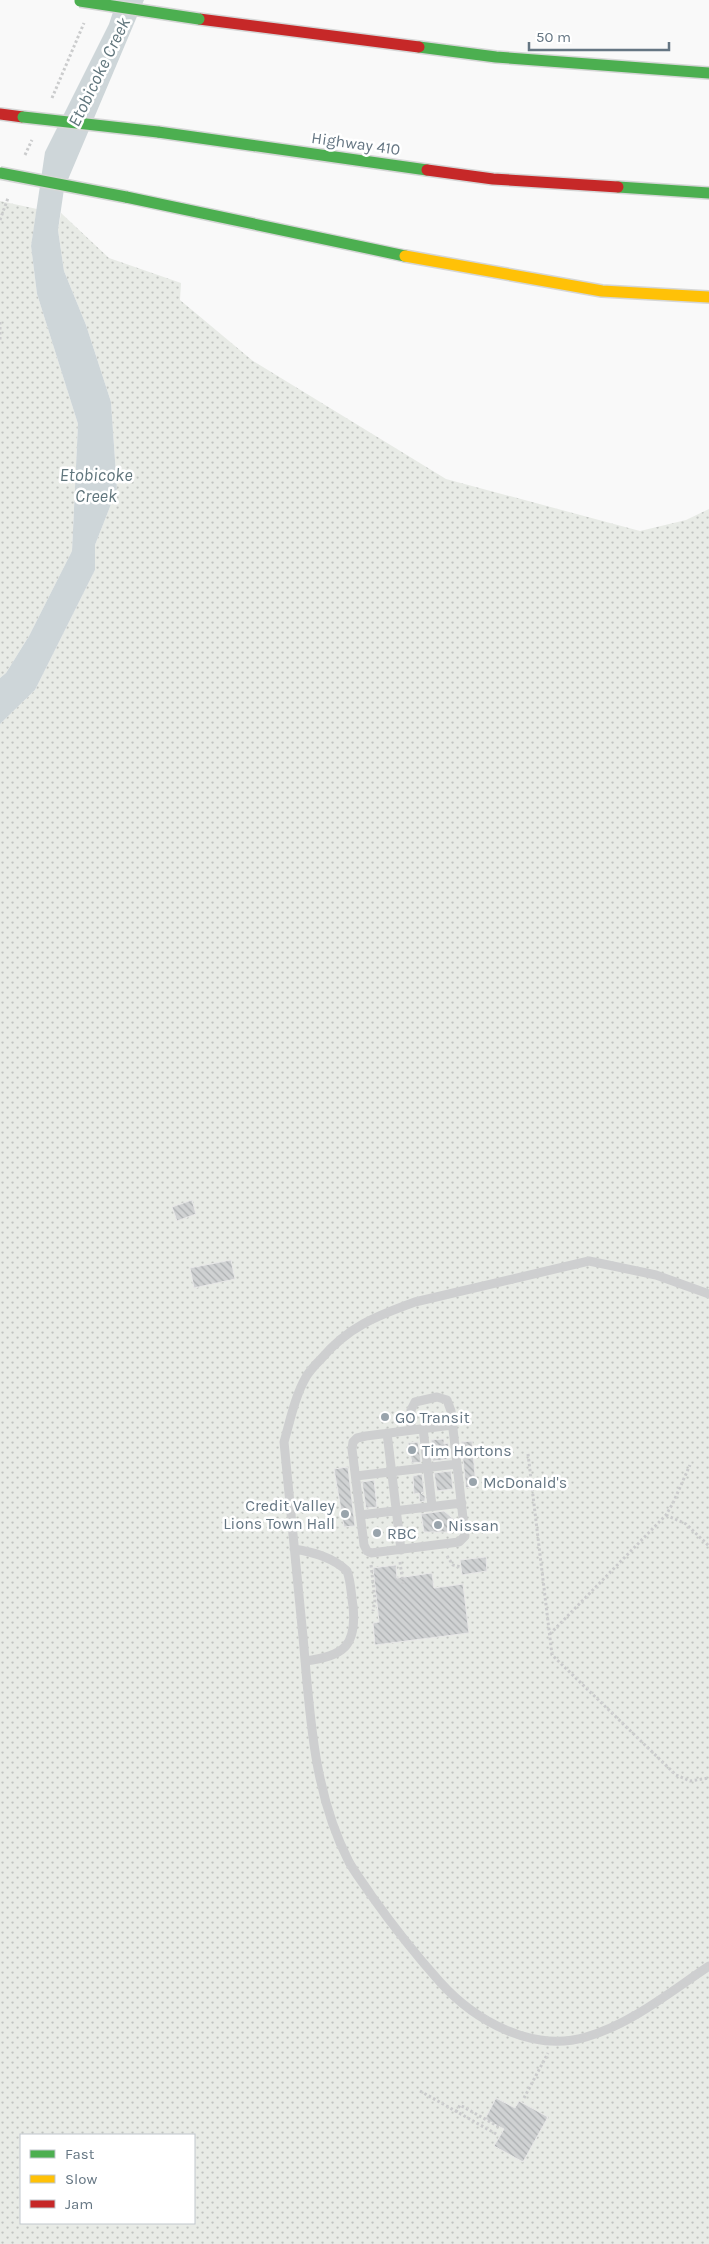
<svg xmlns="http://www.w3.org/2000/svg" width="709" height="2244" viewBox="0 0 709 2244" font-family="Karla,sans-serif">
  <style>
    .park { fill: url(#park-dots); fill-rule: evenodd }
    .water { fill: #ced6d9 }
    .building { fill: url(#building-back-hatch); stroke: #e8e8e8 }
    .lines { fill: none; stroke-linecap: round; stroke-linejoin: round }
    .fast-casing { stroke: #d5d6d6; stroke-width: 14 }
    .slow-casing { stroke: #d5d6d6; stroke-width: 14 }
    .jam-casing { stroke: #d5d6d6; stroke-width: 14 }
    .path { stroke: #cbcccd; stroke-width: 3; stroke-dasharray: 2.5 2.5; stroke-linecap: butt }
    .lane { stroke: #cecfd0; stroke-width: 9 }
    .fast { stroke: #4caf50; stroke-width: 11 }
    .slow { stroke: #ffc107; stroke-width: 11 }
    .jam { stroke: #c62828; stroke-width: 11 }
    .fast-bridge-casing { stroke: #d5d6d6; stroke-width: 14; stroke-linecap: butt }
    .fast-bridge { stroke: #4caf50; stroke-width: 11 }
    .poi-dot { fill: #99a4ac; stroke: #fff; stroke-width: 2 }
    .labels { text-anchor: middle; stroke-width: 5; stroke-linejoin: round; paint-order: stroke }
    .street-label { font-size: 16px; fill: #657683; stroke: #fff }
    .poi-label { font-size: 16px; fill: #657683; stroke: #fff; text-anchor: start }
    .water-label { font-size: 18px; font-style: italic; fill: #60757c; stroke: #fff }
  </style>
  <defs>
    <pattern id="park-dots" width="8" height="8" patternUnits="userSpaceOnUse" patternTransform="scale(1.25)"><rect width="8" height="8" fill="#e8ebe6"/><path d="M2 2h.1M6 6h.1" fill="none" stroke="#c0c3c0" stroke-width="1.8" stroke-linecap="round"/></pattern>
    <pattern id="building-back-hatch" width="6" height="6" patternUnits="userSpaceOnUse" patternTransform="scale(1.25)"><rect width="6" height="6" fill="#d0d2d3"/><path d="M-1 5l2 2M0 0l6 6M5-1l2 2" fill="none" stroke="#acafb1"/></pattern>
  </defs>
  <rect width="100%" height="100%" fill="#f9f9f9"/>
  <path class="park" d="M0,201L37,209L31,246L37,294L78,424L72,551L29,636L6,673L0,678Z
    M61,213L109,258L181,283L180,300L253,361L446,479L640,531L686,520L709,509V2244H0V724L35,690L95,570V545L117,489L111,402L86,325L64,271L58,230ZM21,2135H194V2223H21Z"/>
  <path class="water" d="M117,0H144L64,189L58,230L64,271L86,325L111,402L117,489L95,545V570L35,690L0,724V678L6,673L29,636L72,551L78,424L37,294L31,246L45,152L109,24Z"/>
  <path class="building" d="M192,1200L196,1214L177,1221L172,1207Z
    M231,1260L235,1279L194,1288L190,1268Z
    M444,1439V1444L448,1443L450,1459L433,1461L431,1440Z
    M472,1441L476,1486L466,1488L461,1442Z
    M418,1442L421,1462L412,1463L408,1443Z
    M348,1467L355,1526L344,1527L334,1469Z
    M451,1471L453,1489L437,1491L434,1473Z
    M422,1474L424,1492L421,1493L425,1496V1501L420,1502L419,1493L414,1494L413,1476Z
    M374,1480L377,1507L366,1508L362,1482Z
    M444,1511L457,1522L451,1532H424L421,1514Z
    M486,1557L487,1571L462,1575L460,1560Z
    M396,1565L397,1578L432,1573L434,1588L463,1584L469,1633L375,1645L373,1623L379,1622L373,1568Z
    M496,2098L515,2108L519,2101L548,2117L523,2162L494,2146L504,2129L485,2119Z"/>
  <g class="lines">
    <g class="fast-casing">
      <path id="fast" d="M419,47L496,57L709,73
        M158,132L427,170
        M618,187L709,193
        M126,197L405,256"/>
    </g>
    <g class="slow-casing">
      <path id="slow" d="M405,256L602,291L709,297"/>
    </g>
    <g class="jam-casing">
      <path id="jam" d="M199,19L419,47
        M0,114L23,117
        M427,170L493,179L618,187"/>
    </g>
    <path class="path" d="M52,98L84,23
      M25,155L32,140
      M0,220L8,198
      M0,322V340
      M528,1454L552,1655L676,1775L690,1781L709,1778
      M666,1515L686,1524L709,1546
      M447,1556L453,1565L461,1567
      M400,1562L403,1584
      M371,1565L375,1600L373,1611
      M550,1634L666,1515L673,1503L690,1465
      M420,2091L498,2135
      M524,2098L548,2053
      M456,2112L460,2105L501,2128"/>
    <path class="lane" d="M709,1294L656,1275L589,1261L415,1302C376,1316 348,1327 321,1359C316,1364 310,1370 306,1377C295,1396 290,1421 284,1442C290,1507 297,1572 303,1637C310,1714 313,1792 349,1862C355,1873 364,1884 371,1895C393,1926 415,1954 440,1982C475,2021 533,2053 586,2037C631,2024 670,1992 709,1966
      M423,1428L432,1506
      M411,1430V1410L415,1402L437,1397L447,1400L451,1411L465,1536L459,1542L371,1553L367,1551L364,1545L352,1449L353,1442L357,1438L366,1436L452,1425
      M387,1433L401,1550
      M356,1476L457,1464
      M360,1515L462,1503
      M294,1549C313,1552 333,1557 347,1571C351,1581 351,1594 353,1606C357,1646 344,1656 305,1661"/>
    <use href="#fast" class="fast"/>
    <use href="#slow" class="slow"/>
    <use href="#jam" class="jam"/>
    <g class="fast-bridge-casing">
      <path id="fast-bridge" d="M80,1L199,19
        M23,117L158,132
        M0,173L126,197"/>
    </g>
    <use href="#fast-bridge" class="fast-bridge"/>
  </g>
  <g class="poi-dot">
    <circle cx="385" cy="1417" r="5"/>
    <circle cx="412" cy="1450" r="5"/>
    <circle cx="473" cy="1482" r="5"/>
    <circle cx="345" cy="1514" r="5"/>
    <circle cx="438" cy="1525" r="5"/>
    <circle cx="377" cy="1533" r="5"/>
  </g>
  <g class="labels">
    <g class="street-label">
      <text transform="translate(356 143) rotate(8)" y="6">Highway 410</text>
    </g>
    <g class="poi-label">
      <text x="395" y="1423">GO Transit</text>
      <text x="422" y="1456">Tim Hortons</text>
      <text x="483" y="1488">McDonald's</text>
      <text x="335" y="1511" text-anchor="end">Credit Valley<tspan x="335" dy="18">Lions Town Hall</tspan></text>
      <text x="448" y="1531">Nissan</text>
      <text x="387" y="1539">RBC</text>
    </g>
    <g class="water-label">
      <text transform="translate(99 72) rotate(-64)" y="6">Etobicoke Creek</text>
      <text x="96" y="481">Etobicoke<tspan x="96" dy="21">Creek</tspan></text>
    </g>
  </g>
  <rect x="20" y="2134" width="175" height="90" fill="#ffffff" stroke="#c1c8cd"/>
  <rect x="30" y="2150" width="25" height="8" fill="#4caf50" stroke="#c1c8cd"/>
  <text x="65" y="2159" font-size="15" fill="#657683">Fast</text>
  <rect x="30" y="2175" width="25" height="8" fill="#ffc107" stroke="#c1c8cd"/>
  <text x="65" y="2184" font-size="15" fill="#657683">Slow</text>
  <rect x="30" y="2200" width="25" height="8" fill="#c62828" stroke="#c1c8cd"/>
  <text x="65" y="2209" font-size="15" fill="#657683">Jam</text>
  <path d="M529 42v8h140v-8" fill="none" stroke="#657683" stroke-width="2.5"/>
  <text x="536" y="42" font-size="15" fill="#657683" stroke="#ffffff" stroke-width="4" paint-order="stroke">50 m</text>
</svg>
